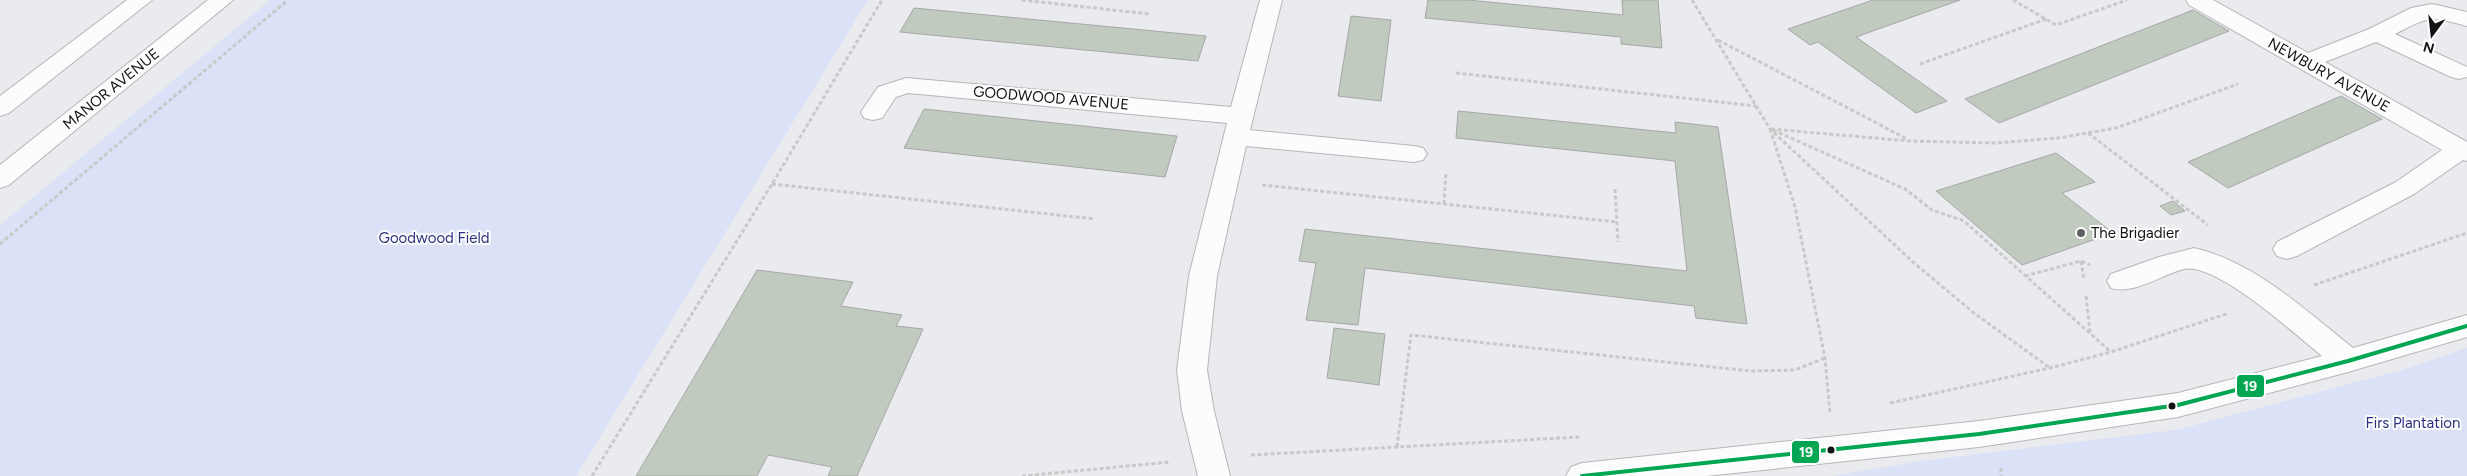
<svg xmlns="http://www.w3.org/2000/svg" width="2467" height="476" viewBox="0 0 2467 476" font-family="Figtree,sans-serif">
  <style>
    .green { fill: #dbe1f7 }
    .building { fill: #c1cabf; stroke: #a6a7a7 }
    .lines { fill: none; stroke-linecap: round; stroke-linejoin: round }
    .minor-casing { stroke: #b5b6b8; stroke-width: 2 }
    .path { stroke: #c9c9ca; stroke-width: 3; stroke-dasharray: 4 2.5; stroke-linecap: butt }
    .minor { fill: #fcfcfc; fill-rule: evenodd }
    .bus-1-casing { stroke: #fff; stroke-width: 8 }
    .bus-1 { stroke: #00a651; stroke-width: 4 }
    .poi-dot { fill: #5e5f60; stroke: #fff; stroke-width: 2 }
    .bus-dot { fill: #121314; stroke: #fff; stroke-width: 2 }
    .labels { text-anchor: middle; stroke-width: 4; stroke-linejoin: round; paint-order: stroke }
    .street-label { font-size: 15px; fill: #121314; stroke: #fff }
    .poi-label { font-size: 15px; fill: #121314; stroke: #fff; text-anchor: start }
    .park-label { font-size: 15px; fill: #28307e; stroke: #fff }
    .line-badge { stroke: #fff; stroke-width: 2 }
    .badge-label { font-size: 14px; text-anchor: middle; font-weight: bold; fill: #fff }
  </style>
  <rect width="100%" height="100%" fill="#eaebee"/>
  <path class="green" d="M270,0H868L576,476H0V225Z
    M2467,348V476H1832L1928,460L2176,430L2402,370Z"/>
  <path class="building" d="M1428,0H1468L1623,15L1622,0H1658L1662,48L1621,44V37L1425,18Z
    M1873,0H1960L1856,37L1947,101L1916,113L1818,42L1810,45L1788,29Z
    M914,8L1206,36L1198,61L900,32Z
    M2193,10L2229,31L1999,123L1965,99Z
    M1351,16L1391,20L1381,101L1338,96Z
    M2341,96L2382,119L2228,188L2188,162Z
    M924,109L1177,136L1165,177L904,148Z
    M1458,111L1676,133L1675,122L1718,127L1747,324L1696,318L1694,306L1365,268L1358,325L1306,320L1316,263L1299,261L1305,229L1687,271L1675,161L1456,138Z
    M2056,153L2095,182L2062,193L2113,233L2022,265L1936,191Z
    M2173,201L2185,211L2171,215L2160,206Z
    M757,270L853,282L841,306L902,315L896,326L923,329L857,476H828L832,467L768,455L757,476H636Z
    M1334,328L1385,334L1379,385L1327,378Z"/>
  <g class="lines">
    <g class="minor-casing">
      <path id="minor" d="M127,0H152L9,113L0,116V96Z
        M208,0H233L9,185L0,188V165Z
        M1260,0H1282L1250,130L1414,146L1423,148L1427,154L1423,160L1414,162L1246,146L1217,276L1207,370L1214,411L1230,476H1198L1182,411L1177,370L1189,276L1227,123L908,93L896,97L882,118L873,120L864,118L861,112L878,87L906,78L1231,107Z
        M2186,0H2213L2308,53L2369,29L2411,8L2432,4L2467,12V26C2428,16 2431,16 2395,34L2467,67V77L2459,79L2451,77L2376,42L2325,62L2467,142V161L2463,160L2414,194L2297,256L2287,259L2277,256L2273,249L2277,242L2396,182L2442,150L2189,5Z
        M2194,248C2255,262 2305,310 2353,348L2467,315V337L2348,372L2178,417L1979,447L1706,476H1566L1571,467L1582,463L1979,421L2178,393L2322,356C2296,335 2216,262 2184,269C2161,275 2134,295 2111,288L2107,281L2111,274L2159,257Z"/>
    </g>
    <path class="path" d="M1022,0L1149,14
      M1692,0L1770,129L1913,262L1974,313L2050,368
      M2013,0L2056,25L2127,0
      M1718,40L1907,139
      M1920,64L2046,19
      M1456,73L1756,106
      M1770,129L1795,207L1825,358L1830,414
      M1771,129L1909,141L1995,143L2058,138L2116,128L2238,84
      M1773,130L1905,189L1932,210L1964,221L2111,352
      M2088,133L2208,225
      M772,184L1095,219
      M1262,185L1617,222
      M1615,189L1618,242
      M1444,204L1446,172
      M0,244L288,0
      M2081,261L2084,280
      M2025,276L2081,261L2090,265
      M2314,285L2467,233
      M2086,296L2090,332
      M1890,403L2050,368L2111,352L2229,313
      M1397,447L1411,335L1751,371L1795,370L1825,358
      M1251,455L1579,437
      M2001,468V476
      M592,476L772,184L882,0
      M1022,476L1170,462"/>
    <use href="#minor" class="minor"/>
    <g class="bus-1-casing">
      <path id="bus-1" d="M1582,476L1979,434L2178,405L2348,361L2467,326"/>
    </g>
    <use href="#bus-1" class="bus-1"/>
  </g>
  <circle class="poi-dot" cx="2081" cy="233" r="5"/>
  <g class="bus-dot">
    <circle cx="2172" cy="406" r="4.5"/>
    <circle cx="1831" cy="450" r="4.5"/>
  </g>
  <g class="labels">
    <g class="street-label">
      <text transform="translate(2329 75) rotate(29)" y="5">NEWBURY AVENUE</text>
      <text transform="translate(111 89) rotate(-39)" y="5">MANOR AVENUE</text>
      <text transform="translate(1051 98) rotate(5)" y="5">GOODWOOD AVENUE</text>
    </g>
    <g class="poi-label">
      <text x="2091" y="238">The Brigadier</text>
    </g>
    <g class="park-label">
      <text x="434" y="243">Goodwood Field</text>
      <text x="2413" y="428">Firs Plantation</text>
    </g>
  </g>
  <g class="line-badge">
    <rect x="2236" y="374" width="29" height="24" rx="5" fill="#00a651"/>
    <rect x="1791" y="440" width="29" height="24" rx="5" fill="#00a651"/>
  </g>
  <g class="badge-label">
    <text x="2250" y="391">19</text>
    <text x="1806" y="457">19</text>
  </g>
  <g transform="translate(2432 35) rotate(195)" stroke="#ffffff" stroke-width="4" paint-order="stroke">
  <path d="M0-4L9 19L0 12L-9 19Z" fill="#121314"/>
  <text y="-8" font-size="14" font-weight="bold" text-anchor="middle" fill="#121314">N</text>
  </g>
</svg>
